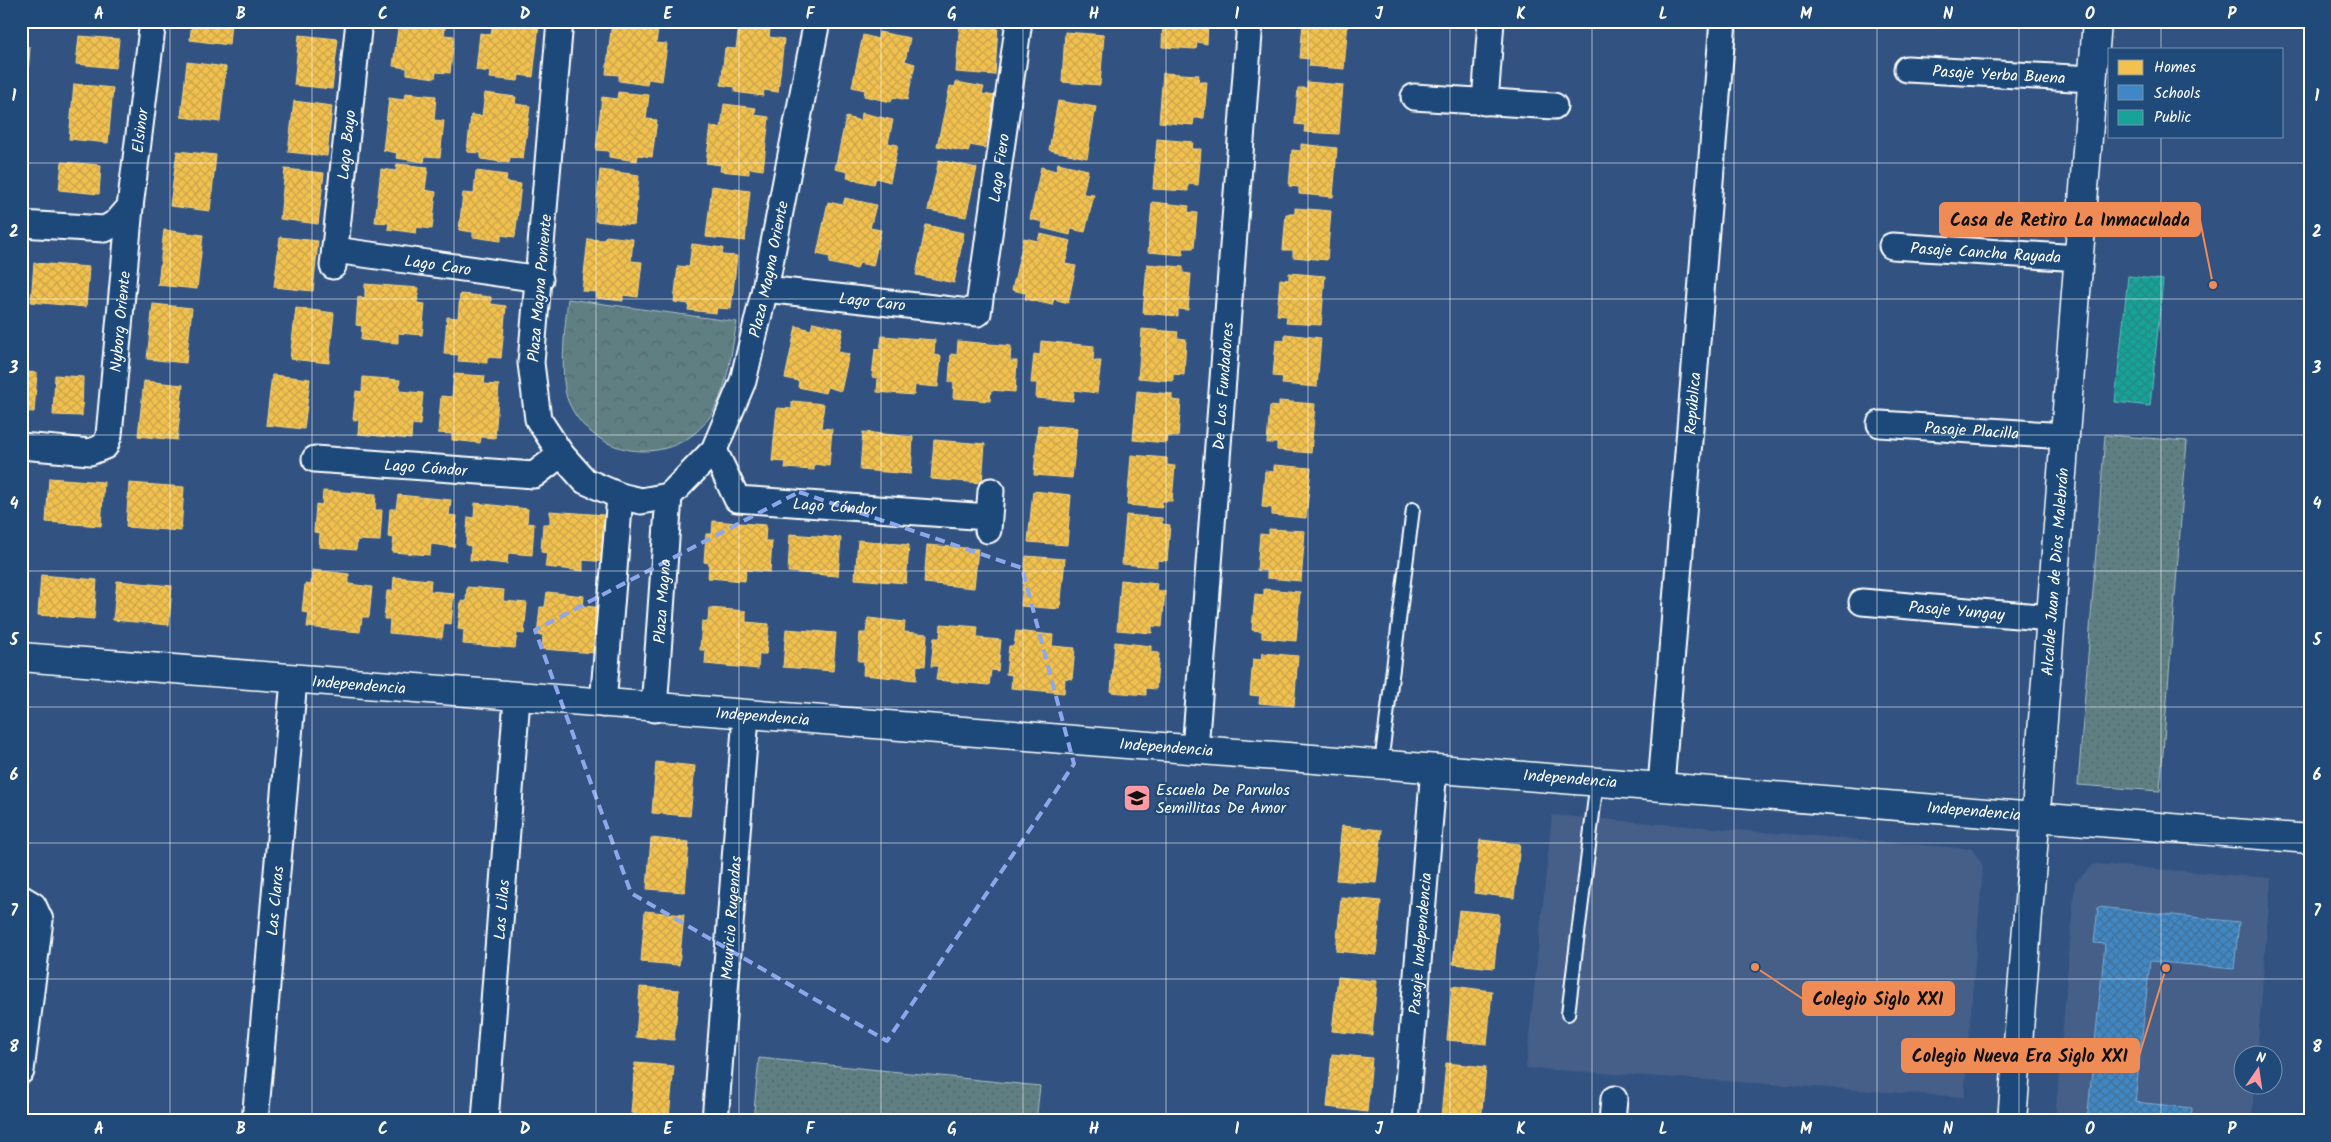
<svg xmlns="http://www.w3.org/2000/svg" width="2331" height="1142" viewBox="0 0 2331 1142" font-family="Kalam,sans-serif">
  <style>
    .built { fill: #455e89 }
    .grass { fill: url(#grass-dots); stroke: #aebfc1 }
    .park { fill: url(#park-crowns); stroke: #aebfc1 }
    .homes { fill: url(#homes-cross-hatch); stroke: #f6d483 }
    .schools { fill: url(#schools-cross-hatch); stroke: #79acd6 }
    .public { fill: url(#public-cross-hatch); stroke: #5dbfb7 }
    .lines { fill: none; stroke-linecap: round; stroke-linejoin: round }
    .service-casing { stroke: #fff; stroke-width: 16 }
    .minor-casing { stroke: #fff; stroke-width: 29 }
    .tertiary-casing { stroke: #fff; stroke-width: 31 }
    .service { stroke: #1f4a7a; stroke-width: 12 }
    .minor { stroke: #1f4a7a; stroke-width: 25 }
    .tertiary { stroke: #1f4a7a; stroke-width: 28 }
    .marked { fill: none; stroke: #8ea6ec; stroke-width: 4; stroke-dasharray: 10 6; stroke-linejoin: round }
    .grid { fill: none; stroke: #fff; stroke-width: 1; stroke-opacity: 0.55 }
    .labels { text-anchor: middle; stroke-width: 5; stroke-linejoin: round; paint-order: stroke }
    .street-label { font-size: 16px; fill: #fff; stroke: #1f4a7a }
    .poi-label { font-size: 16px; fill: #fff; stroke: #1f4a7a; text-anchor: start }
    .leader { fill: none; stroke: #ef8b55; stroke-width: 2 }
    .callout-dot { fill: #ef8b55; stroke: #1f4a7a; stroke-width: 2 }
    .callout { fill: #ef8b55; stroke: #ef8b55; stroke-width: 2 }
    .callout-label { font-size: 18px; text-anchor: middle; font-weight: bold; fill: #111 }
    .neatline { fill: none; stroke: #fff; stroke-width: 2 }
    .grid-label { font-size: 16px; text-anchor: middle; font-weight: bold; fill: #fff }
  </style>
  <defs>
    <pattern id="grass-dots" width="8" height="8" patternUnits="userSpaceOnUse" patternTransform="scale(1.25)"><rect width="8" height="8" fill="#5e7f83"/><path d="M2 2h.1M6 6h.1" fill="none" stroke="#56686a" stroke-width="1.8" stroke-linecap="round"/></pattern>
    <pattern id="park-crowns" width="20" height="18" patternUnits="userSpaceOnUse" patternTransform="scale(1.25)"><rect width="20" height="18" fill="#5e7f83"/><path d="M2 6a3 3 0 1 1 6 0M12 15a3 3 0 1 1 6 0" fill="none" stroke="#56686a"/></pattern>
    <pattern id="homes-cross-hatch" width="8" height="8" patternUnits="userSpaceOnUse" patternTransform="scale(1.25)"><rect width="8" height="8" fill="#f2c14e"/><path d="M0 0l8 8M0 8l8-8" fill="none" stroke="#c8a44e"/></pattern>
    <pattern id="schools-cross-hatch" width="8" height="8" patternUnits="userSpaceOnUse" patternTransform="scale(1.25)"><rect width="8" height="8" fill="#3f88c5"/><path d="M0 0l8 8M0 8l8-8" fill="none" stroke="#447095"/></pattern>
    <pattern id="public-cross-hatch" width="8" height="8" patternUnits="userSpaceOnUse" patternTransform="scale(1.25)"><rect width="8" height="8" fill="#17a398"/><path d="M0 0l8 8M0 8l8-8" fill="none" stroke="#278981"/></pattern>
  </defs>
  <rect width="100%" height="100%" fill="#325381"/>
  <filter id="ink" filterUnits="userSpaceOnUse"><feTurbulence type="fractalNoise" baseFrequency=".02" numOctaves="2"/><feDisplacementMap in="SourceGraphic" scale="10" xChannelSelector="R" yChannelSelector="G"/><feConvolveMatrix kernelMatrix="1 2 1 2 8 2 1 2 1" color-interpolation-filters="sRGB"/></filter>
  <g filter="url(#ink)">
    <path class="built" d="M1552,815L1972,849L1983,866L1964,1097L1526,1068Z
      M2094,864L2271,878L2257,1054H2244V1084L2254,1085L2252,1121H2055L2075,882Z"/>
    <path class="grass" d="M2105,435L2187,441L2160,791L2078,785Z
      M759,1058L1040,1086L1036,1121H753Z"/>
    <path class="park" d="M568,299L737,322C731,351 729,383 714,410C681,469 594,463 568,401C559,378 565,324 568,299Z"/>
    <path class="homes" d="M192,21H231L229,45L190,40Z
      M399,21H446L444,35L454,36L450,73L436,72L435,78L407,74V68L393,66Z
      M493,21H525L539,24L533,77L519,75L518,81L490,78L491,72L476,70L480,33L491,35Z
      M612,21L627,23V21H659L656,43L667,44L662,81L648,79L647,85L619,81V75L606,74Z
      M960,21L998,25L995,75L956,72Z
      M1163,21H1208L1207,44L1197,42L1196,49L1162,47Z
      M1312,21H1348L1344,69L1309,66L1310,59L1300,58L1303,22Z
      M739,26L770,30L769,37L784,39L778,92L764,90L763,96L735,92V87L721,85L725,48L736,49Z
      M879,32L910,38L905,61L915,64L907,100L893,97L891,102L864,96L865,90L852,87L863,35L878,39Z
      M1065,32L1104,35L1100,85L1062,82Z
      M299,35L338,39L332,89L294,85Z
      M79,36L119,39L116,68L76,64Z
      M21,46L30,47L27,86L21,85Z
      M187,62L226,67L220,122L181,117Z
      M1163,73L1199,75L1198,82H1207L1204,118H1194L1193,125L1159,122Z
      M956,82L984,87L982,94L996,96L985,148L970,145L968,152L937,146L950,86L955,87Z
      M1307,82L1343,85L1339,134L1304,132L1305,125L1295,124L1298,88H1307Z
      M74,84L113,88L108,143L69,139Z
      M618,92L649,95L646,119L657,120L652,157L638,155L637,161L609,157V151L596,150L602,97L617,99Z
      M405,93L436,96L434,120L444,121L440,157L425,156L424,162L396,158L397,153L383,150L389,98L404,100Z
      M485,93L516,97L515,104L530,106L523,159L510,157L509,163L481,159V153L467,152L471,115L482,116Z
      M294,101L332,106L327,156L288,152Z
      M1058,101L1096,107L1087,158L1049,150Z
      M724,104L756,108L754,115L769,117L763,170L749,168V174L720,171L721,165L706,163L711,126L721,128Z
      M862,113L893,120L888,143L898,145L890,182L876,178L874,184L847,178L848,172L835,169L846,117L861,121Z
      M1157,139L1193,142L1192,149H1201L1198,185L1188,184V191L1153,189Z
      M1301,144L1337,148L1333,197L1299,194V187L1289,186L1292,150L1301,151Z
      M177,151L216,155L210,211L170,206Z
      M939,160L977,168L966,217L928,210Z
      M62,162L101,165L99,194L59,190Z
      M1058,163L1088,170L1083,194L1094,195L1085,232L1071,229L1070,235L1042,228L1043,222L1030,219L1041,167L1056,171Z
      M397,164L428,167L425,190L436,192L432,229L417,227L416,233L388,229L389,223L375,222L381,169L396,171Z
      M285,169L324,173L318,224L280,219Z
      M600,170L639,175L634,225L595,221Z
      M476,171L507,175L506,182L521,184L515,237L501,235V241L473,237V232L459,230L463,193L474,194Z
      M712,186L750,191L745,241L706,237Z
      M845,198L876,205L870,228L881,230L873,266L859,263L857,269L829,263L830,257L817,254L828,202L843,205Z
      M1152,202L1189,206L1188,212L1197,213L1194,248H1183V255L1148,252Z
      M1295,208L1331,211L1327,260L1293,257V250H1283L1286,214H1295Z
      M926,225L964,233L954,283L916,275Z
      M164,230L203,235L197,289L158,285Z
      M1040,234L1071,241L1065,264L1076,266L1068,303L1054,299L1052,305L1025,299L1026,293L1012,290L1024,238L1038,241Z
      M606,236L633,239L631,261L642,262L638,297L623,295V301L596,298L597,292L582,291L588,239L603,240Z
      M280,237L318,241L313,291L274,287Z
      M692,244L723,248L722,255L737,256L731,309L717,308L716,313L688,310L689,304L674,302L678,266L689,267Z
      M34,263L89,267L86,307L31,302Z
      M1147,264L1183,267V273L1191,274L1188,310L1178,309V316L1143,313Z
      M1289,273L1325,276L1321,325L1286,323L1287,316L1277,315L1280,279L1289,280Z
      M365,284L419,288L417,303L425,304L422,335L398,333V343L361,340L362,326L356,325L358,297L365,298Z
      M460,294L491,297V304L506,306L501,358L487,357V363L458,361L459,355L444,354L447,317L458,318Z
      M153,304L192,308L186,363L147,359Z
      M296,308L334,313L329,363L290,359Z
      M813,322L843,329L838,352L849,354L841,391L827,387L825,393L798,387L799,381L785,378L796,326L811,330Z
      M1142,329L1178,332L1177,338L1186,339L1184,375L1173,374V381L1138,378Z
      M1285,334L1321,338L1317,387L1282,384L1283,377L1273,376L1276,340L1285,341Z
      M882,336L935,340L934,355L941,356L938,387L915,385L914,395L877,392L878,378L872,377L875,349L880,350Z
      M958,341L1011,346L1010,361H1017L1015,392L991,390L990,401L953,398L954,383L949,382L951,354L957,355Z
      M1041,341L1094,346L1093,361H1101L1097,393L1074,390L1073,401L1036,398L1037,383H1031L1034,354L1040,355Z
      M21,371L37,373L34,412L21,411Z
      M454,374L485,376L484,384L499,385L495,438L481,437L480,443L452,440V434L438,433L441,396L452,397Z
      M55,375L83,377L82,416L53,415Z
      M272,375L310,379L304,429L266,425Z
      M363,377L400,380L399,391L423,393L420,425L412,424L411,439L358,434L359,420H353L356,391L362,392Z
      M144,381L183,385L177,440L138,436Z
      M1137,391L1172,394V400L1181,401L1178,437L1168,436L1167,443L1133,440Z
      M792,401L824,404L821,428L832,429L829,466L814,464V470L785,468L786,462L772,461L777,408L792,409Z
      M1279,401L1315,404L1311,453L1277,450V443H1267L1270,406L1279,407Z
      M1038,425L1077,428L1072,478L1034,475Z
      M863,432L913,437L911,474L860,470Z
      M934,440L985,444L982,483L931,479Z
      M1131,455L1167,458V465L1175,466L1172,501H1162V508L1127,505Z
      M1274,465L1311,468L1306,518L1272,515V508L1262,507L1265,471L1274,472Z
      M49,478L104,482L101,526L46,522Z
      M129,483L184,487L181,531L126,527Z
      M323,491L376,494L375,510H382L380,541L357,540L356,550L319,547L320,533L314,532L316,504L322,505Z
      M1033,491L1071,495L1067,545L1028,542Z
      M398,495L451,500L449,515L457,516L454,547L431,544L430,555L392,552L394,538L388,537L390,509H396Z
      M475,503L528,509L527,523L534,524L532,555L508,553L507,564L470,560L471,546L466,545L468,517L474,518Z
      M550,511L604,515L602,531H610L607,562L583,560V571L545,567L547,553L541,552L543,524H550Z
      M1126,515L1162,518V524L1170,525L1167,561L1157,560V567L1122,564Z
      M713,521L766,525L765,541H772L770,572L746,570L745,581L708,578L709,563L704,562L706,534H712Z
      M1269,529L1305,531L1301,581L1267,578V571L1257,570L1260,534L1269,535Z
      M790,534L841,538L838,576L788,572Z
      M858,540L909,545L906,583L855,579Z
      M927,545L978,549L974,588L924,583Z
      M1026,556L1065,559L1060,609L1021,606Z
      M312,570L349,574V584L372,587L369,617H362L360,632L307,627L309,613L302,612L305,584L311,585Z
      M41,575L97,580L94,619L38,615Z
      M394,577L431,580L430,591L454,593L451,624L444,623L442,638L389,633L390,619H384L387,591H393Z
      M1121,580L1157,584L1156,590L1165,591L1162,627L1152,626V633L1117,630Z
      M117,581L172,586L169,625L113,620Z
      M467,587L504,590L503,601L527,603L524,634L517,633L515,648L463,644L464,630L458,629L461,601L466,602Z
      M1264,589L1300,592L1296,641L1262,638V631L1252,630L1255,594L1264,595Z
      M547,592L584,596L583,606L606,608L595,653L542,649L543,635H537L540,607H545Z
      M709,608L746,611V622L769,624L766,654H759L758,669L705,664L706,650H700L702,621L708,622Z
      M868,618L905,622L904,632L927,634L925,666L917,665L916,680L863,675L864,661H858L860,633H866Z
      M941,624L978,627L977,638L1001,640L998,671L991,670L989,685L936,680L938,666H931L934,638H940Z
      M786,629L836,633L833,671L783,667Z
      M1016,631L1053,635L1052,646L1075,648L1072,679L1065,678L1064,693L1011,688L1012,675L1006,674L1009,646H1014Z
      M1115,642L1151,646V652L1159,653L1156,689L1146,688V695L1111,692Z
      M1262,653L1298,656L1294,706L1259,703L1260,696L1250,695L1253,659L1261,660Z
      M656,762L695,766L690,816L652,813Z
      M1342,826L1382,830L1376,883L1336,880Z
      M651,838L689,842L685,892L647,889Z
      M1480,840L1520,844L1514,898L1474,893Z
      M1341,897L1381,901L1376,955L1336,951Z
      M1459,910L1499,914L1494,968L1453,964Z
      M645,911L684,915L679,965L641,962Z
      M1338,977L1377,981L1372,1035L1332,1031Z
      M1452,986L1492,991L1487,1044L1447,1040Z
      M640,987L679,990L674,1040L636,1037Z
      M1332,1054L1372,1058L1367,1112L1327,1107Z
      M635,1063L674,1066L669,1117L631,1113Z
      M1446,1063L1486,1067L1481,1121L1441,1117Z"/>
    <path class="schools" d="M2098,907L2239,922L2234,969L2150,961L2135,1102L2192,1108L2191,1121H2087L2105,944L2094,943Z"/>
    <path class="public" d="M2128,276L2163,280L2150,406L2115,402Z"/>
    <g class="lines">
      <g class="service-casing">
        <path id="service" d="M1381,764L1413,509
          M1568,1014L1597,781"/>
      </g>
      <g class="minor-casing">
        <g id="minor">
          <path d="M560,21L531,363L538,419L561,454L585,481L620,496L641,501L669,496"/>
          <path id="s1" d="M1907,69L2093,79"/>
          <path d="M1414,97L1554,106"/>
          <path d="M1485,102L1491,21"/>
          <path id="s2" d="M21,224L105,229L117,222L130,207L153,21"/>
          <path id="s3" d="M1892,246L2079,258"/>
          <path id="s4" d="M335,250L540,279"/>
          <path id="s5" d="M333,266L359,21"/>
          <path id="s6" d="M765,289L978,313L1019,21"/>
          <path id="s7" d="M1880,424L2065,436"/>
          <path id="s8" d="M21,446L90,452L105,446L109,435L130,207"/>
          <path id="s9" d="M714,450L737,499L988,517"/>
          <path id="s10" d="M315,459L534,475L561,454"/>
          <path id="s11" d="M669,496L714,450L743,381L765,289L817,21"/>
          <path d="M988,530L991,491"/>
          <path id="s12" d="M1862,602L2051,618"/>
          <path d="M603,704L620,496"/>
          <path id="s13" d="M654,709L669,496"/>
          <path id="s14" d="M1195,750L1250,21"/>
          <path id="s15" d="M1661,786L1723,21"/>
          <path d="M21,898L33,905L40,920L21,1071"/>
          <path id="s16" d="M255,1121L294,680"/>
          <path id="s17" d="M485,1121L517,698"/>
          <path id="s18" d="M715,1121L746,716"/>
          <path id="s19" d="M1405,1121L1434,768"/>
          <path d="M1612,1121L1614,1099"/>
        </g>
      </g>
      <g class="tertiary-casing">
        <g id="tertiary">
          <path id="s20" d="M21,657C784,720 1547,772 2310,839"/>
          <path id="s21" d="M2012,1121L2097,21"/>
        </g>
      </g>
      <use href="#service" class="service"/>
      <use href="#minor" class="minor"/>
      <use href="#tertiary" class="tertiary"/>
    </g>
  </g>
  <path class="marked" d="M799,492L1022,568L1074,764L887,1041L631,893L535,630Z"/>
  <path class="grid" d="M170,21V1121M312,21V1121M454,21V1121M596,21V1121M739,21V1121M881,21V1121M1023,21V1121M1166,21V1121M1308,21V1121M1450,21V1121M1592,21V1121M1734,21V1121M1877,21V1121M2019,21V1121M2161,21V49M2161,136V1121M21,163H2310M21,299H2310M21,435H2310M21,571H2310M21,707H2310M21,843H2310M21,979H2310"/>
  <defs>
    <g id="school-square" transform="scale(1.4375)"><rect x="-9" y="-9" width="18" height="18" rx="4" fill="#ff9aa2" stroke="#1f4a7a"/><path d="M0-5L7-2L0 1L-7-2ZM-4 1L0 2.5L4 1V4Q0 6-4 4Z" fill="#111"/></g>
  </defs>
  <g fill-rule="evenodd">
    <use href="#school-square" x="1137" y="798"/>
  </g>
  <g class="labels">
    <g class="street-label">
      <text dy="6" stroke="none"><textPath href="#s1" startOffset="92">Pasaje Yerba Buena</textPath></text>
      <text dy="6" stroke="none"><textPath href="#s2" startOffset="195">Elsinor</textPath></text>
      <text dy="6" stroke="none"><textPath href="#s5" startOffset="122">Lago Bayo</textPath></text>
      <text dy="6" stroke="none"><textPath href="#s6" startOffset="361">Lago Fiero</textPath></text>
      <text dy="6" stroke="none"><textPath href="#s3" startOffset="94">Pasaje Cancha Rayada</textPath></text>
      <text dy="6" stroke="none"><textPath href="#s4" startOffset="104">Lago Caro</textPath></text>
      <text dy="6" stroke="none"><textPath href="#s11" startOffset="254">Plaza Magna Oriente</textPath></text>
      <text transform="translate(539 288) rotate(-85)" y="6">Plaza Magna Poniente</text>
      <text dy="6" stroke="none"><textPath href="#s6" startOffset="108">Lago Caro</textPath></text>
      <text dy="6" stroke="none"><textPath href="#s8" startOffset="211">Nyborg Oriente</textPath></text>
      <text dy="6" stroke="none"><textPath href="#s14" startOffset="365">De Los Fundadores</textPath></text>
      <text dy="6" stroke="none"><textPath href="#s15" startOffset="384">República</textPath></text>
      <text dy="6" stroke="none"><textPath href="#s7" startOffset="92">Pasaje Placilla</textPath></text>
      <text dy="6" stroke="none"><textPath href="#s10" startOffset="111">Lago Cóndor</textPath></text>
      <text dy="6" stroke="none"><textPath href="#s9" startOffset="152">Lago Cóndor</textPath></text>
      <text dy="6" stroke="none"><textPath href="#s21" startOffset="551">Alcalde Juan de Dios Malebrán</textPath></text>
      <text dy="6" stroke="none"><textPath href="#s13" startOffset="108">Plaza Magna</textPath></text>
      <text dy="6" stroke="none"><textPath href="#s12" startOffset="95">Pasaje Yungay</textPath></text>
      <text dy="6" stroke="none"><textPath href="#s20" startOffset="339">Independencia</textPath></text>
      <text dy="6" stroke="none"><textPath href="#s20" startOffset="744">Independencia</textPath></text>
      <text dy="6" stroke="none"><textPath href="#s20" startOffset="1149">Independencia</textPath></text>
      <text dy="6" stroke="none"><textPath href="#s20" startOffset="1554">Independencia</textPath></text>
      <text dy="6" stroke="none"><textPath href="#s20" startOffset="1959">Independencia</textPath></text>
      <text dy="6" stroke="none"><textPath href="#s16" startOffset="221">Las Claras</textPath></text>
      <text dy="6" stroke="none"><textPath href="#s17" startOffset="212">Las Lilas</textPath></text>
      <text dy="6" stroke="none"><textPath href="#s18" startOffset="204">Mauricio Rugendas</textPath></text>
      <text dy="6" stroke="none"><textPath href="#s19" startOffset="178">Pasaje Independencia</textPath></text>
    </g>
    <g class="poi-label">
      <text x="1156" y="795">Escuela De Parvulos<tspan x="1156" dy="18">Semillitas De Amor</tspan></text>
    </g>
  </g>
  <path class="leader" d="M2213 285L2200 220M1755 967L1803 999M2166 968L2139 1056"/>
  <g class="callout-dot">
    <circle cx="2213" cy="285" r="5"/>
    <circle cx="1755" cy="967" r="5"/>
    <circle cx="2166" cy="968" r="5"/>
  </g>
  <g class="callout">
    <rect x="1940" y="203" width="260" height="33" rx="5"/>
    <rect x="1803" y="982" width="151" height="33" rx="5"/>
    <rect x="1902" y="1039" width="237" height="33" rx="5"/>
  </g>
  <g class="callout-label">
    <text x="2070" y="226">Casa de Retiro La Inmaculada</text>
    <text x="1878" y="1005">Colegio Siglo XXI</text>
    <text x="2020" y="1062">Colegio Nueva Era Siglo XXI</text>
  </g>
  <rect width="2331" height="1142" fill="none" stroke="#1f4a7a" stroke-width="55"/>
  <rect x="2108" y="48" width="175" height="90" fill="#1f4a7a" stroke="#7992af"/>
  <rect x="2118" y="60" width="25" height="15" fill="#f2c14e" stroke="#7992af"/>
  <text x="2154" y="72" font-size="15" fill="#ffffff">Homes</text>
  <rect x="2118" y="85" width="25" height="15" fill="#3f88c5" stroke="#7992af"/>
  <text x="2154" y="98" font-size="15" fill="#ffffff">Schools</text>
  <rect x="2118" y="110" width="25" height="15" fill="#17a398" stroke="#7992af"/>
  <text x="2154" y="122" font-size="15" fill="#ffffff">Public</text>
  <g transform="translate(2258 1070) rotate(13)"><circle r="24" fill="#1f4a7a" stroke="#7992af"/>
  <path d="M0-4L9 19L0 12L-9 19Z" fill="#ff9aa2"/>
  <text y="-8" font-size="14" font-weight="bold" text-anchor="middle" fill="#ffffff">N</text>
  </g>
  <rect x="28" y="28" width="2276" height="1086" class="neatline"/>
  <g class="grid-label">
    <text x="99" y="19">A</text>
    <text x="241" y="19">B</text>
    <text x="383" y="19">C</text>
    <text x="525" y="19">D</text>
    <text x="668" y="19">E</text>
    <text x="810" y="19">F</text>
    <text x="952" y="19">G</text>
    <text x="1094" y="19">H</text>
    <text x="1237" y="19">I</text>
    <text x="1379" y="19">J</text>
    <text x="1521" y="19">K</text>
    <text x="1663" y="19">L</text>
    <text x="1806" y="19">M</text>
    <text x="1948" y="19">N</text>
    <text x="2090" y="19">O</text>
    <text x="2232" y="19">P</text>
    <text x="14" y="101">1</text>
    <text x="2317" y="101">1</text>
    <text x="14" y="237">2</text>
    <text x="2317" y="237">2</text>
    <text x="14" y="373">3</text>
    <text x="2317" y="373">3</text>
    <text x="14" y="509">4</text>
    <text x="2317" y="509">4</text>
    <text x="14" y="645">5</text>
    <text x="2317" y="645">5</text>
    <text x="14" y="780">6</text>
    <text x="2317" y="780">6</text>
    <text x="14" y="916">7</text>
    <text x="2317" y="916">7</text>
    <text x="14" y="1052">8</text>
    <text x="2317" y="1052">8</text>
    <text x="99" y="1134">A</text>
    <text x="241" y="1134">B</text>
    <text x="383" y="1134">C</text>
    <text x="525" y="1134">D</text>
    <text x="668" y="1134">E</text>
    <text x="810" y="1134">F</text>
    <text x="952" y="1134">G</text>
    <text x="1094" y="1134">H</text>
    <text x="1237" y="1134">I</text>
    <text x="1379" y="1134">J</text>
    <text x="1521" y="1134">K</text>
    <text x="1663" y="1134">L</text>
    <text x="1806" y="1134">M</text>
    <text x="1948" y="1134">N</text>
    <text x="2090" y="1134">O</text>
    <text x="2232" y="1134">P</text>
  </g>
</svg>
